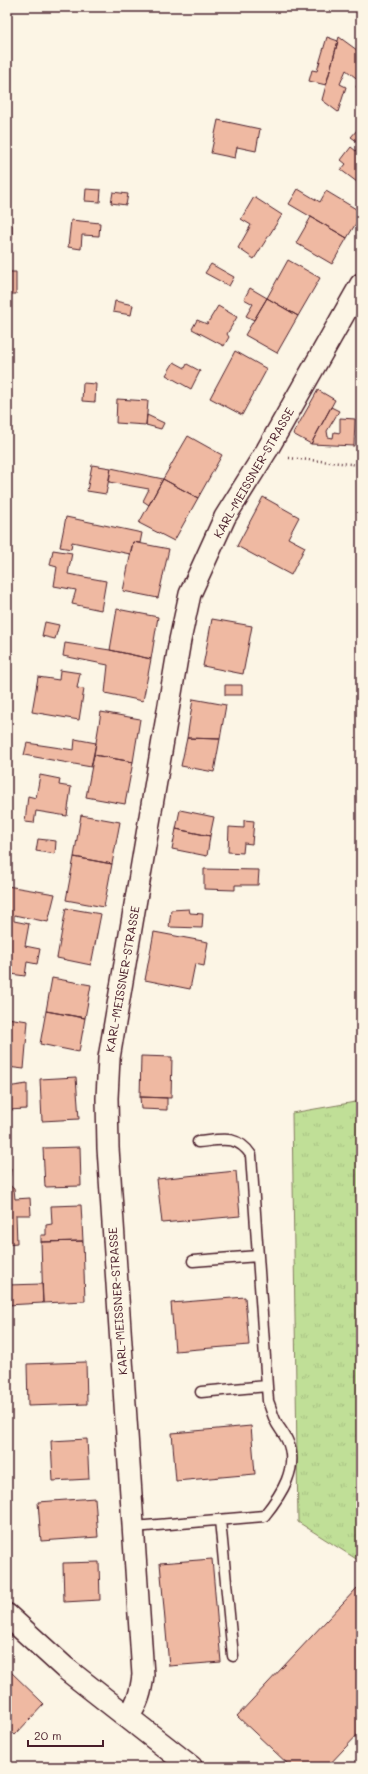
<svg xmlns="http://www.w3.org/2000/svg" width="368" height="1774" viewBox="0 0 368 1774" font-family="Mali,sans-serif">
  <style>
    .grass { fill: url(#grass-tufts); stroke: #857f61 }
    .building { fill: #efb9a2; stroke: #4a1f2b }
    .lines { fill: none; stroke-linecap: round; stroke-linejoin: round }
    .lane-casing { stroke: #4a1f2b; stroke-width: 13 }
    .street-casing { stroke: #4a1f2b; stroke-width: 24 }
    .secondary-casing { stroke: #4a1f2b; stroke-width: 25 }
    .path { stroke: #4a1f2b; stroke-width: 2.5; stroke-dasharray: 1 3; stroke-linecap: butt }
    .lane { stroke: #fcf5e5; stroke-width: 10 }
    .street { stroke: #fcf5e5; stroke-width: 21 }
    .secondary { stroke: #fcf5e5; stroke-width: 22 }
    .labels { text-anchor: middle; stroke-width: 3.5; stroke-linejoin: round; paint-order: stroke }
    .street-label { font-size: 12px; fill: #4a1f2b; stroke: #fcf5e5 }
  </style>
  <defs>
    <pattern id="grass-tufts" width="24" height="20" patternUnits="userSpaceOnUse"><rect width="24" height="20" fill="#c0df97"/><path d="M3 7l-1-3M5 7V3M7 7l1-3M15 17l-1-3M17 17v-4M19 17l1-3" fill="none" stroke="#a6bf82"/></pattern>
  </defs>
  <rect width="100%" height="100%" fill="#fcf5e5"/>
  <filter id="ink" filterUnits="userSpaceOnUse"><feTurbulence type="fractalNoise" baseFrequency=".025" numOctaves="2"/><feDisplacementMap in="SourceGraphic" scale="8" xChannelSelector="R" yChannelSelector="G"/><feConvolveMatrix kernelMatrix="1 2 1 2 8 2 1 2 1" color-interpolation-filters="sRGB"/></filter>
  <g filter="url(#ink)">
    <path class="grass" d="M361,1101V1562L298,1522L292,1113Z"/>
    <path class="building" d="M327,37L338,41L326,85L309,81L312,70L317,71Z
      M339,37L361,53V91L356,87L360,81L346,70L340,84L346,87L338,112L322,100Z
      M218,120L260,129L256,151L237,147L235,158L211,153Z
      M358,129L361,131V185L341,170L346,164L341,160L351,147L356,151L361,144L351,137Z
      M86,189L101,190L100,202L85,201Z
      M298,189L320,202L326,191L361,212V215L347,238L289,204Z
      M113,192L128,194L126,205L111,203Z
      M254,197L282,215L254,259L238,248L251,225L241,219Z
      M311,217L347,238L332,264L296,243Z
      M71,220L100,223L99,236L82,235L81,249L68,247Z
      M7,225H12V240H7Z
      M288,260L320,278L298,316L267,298Z
      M211,264L234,277L229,286L205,273Z
      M7,272H16V294H7Z
      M250,288L267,298L254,320L246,316L253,304L244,299Z
      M267,298L298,316L277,353L245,335Z
      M115,301L133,305L131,315L113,312Z
      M218,306L237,317L227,334L229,337L224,346L192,329L197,320L207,324Z
      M235,351L267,369L242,415L210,398Z
      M174,362L185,368L187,364L200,371L191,389L166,375Z
      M83,383L96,384L95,402L82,401Z
      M318,390L335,400L311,444L293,434Z
      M117,399L148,401L146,425L116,423Z
      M331,407L339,411L327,431L328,437L333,438L334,432L340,433V418L355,419L354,446L311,444Z
      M147,415L164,423L161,429L146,425Z
      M188,436L222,455L198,498L163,479Z
      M92,465L111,468L106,494L87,491Z
      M111,468L163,479L149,505L143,501L149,489L109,482Z
      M163,479L198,498L174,541L139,523Z
      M263,497L299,517L288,538L305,547L291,575L237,546Z
      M66,517L142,533L140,543L133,542L130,554L72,542L71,549L60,547Z
      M133,542L169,549L158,598L123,591Z
      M53,550L72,553L68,574L106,581L101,610L72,604L76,590L54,586L57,567L50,565Z
      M359,607H361V625L357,624Z
      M117,609L158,617L151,659L110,650Z
      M212,619L252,626L243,674L203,666Z
      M45,622L59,625L55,639L42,636Z
      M65,643L110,650L151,659L143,701L105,693L108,665L63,656Z
      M60,670L80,673L77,688L84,689L79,720L32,712L38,677L59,680Z
      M225,685H242V695H225Z
      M193,699L226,705L220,739L187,738Z
      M101,712L140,719L133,762L94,755Z
      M187,738L220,739L214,772L181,766Z
      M75,739L96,743L91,767L24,755L27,743L74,750Z
      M94,755L133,762L125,804L86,797Z
      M40,775L60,779L59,785L71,787L67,816L36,811L34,823L25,822L28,796L36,798Z
      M180,810L214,817L210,836L176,829Z
      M81,815L120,822L112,864L74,857Z
      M244,820L254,821L252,844L244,843L243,853L228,852L229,827L244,828Z
      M176,829L210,836L207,856L172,849Z
      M38,839L56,841L55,854L36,851Z
      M74,857L112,864L104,907L66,900Z
      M204,869L259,870L258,885H235V890L204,889Z
      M7,886L55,894L48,922L14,915V921L29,924L25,946L40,949L37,964L27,962L25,976L11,974L7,1018L28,1021L24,1069L7,1067Z
      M66,908L101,914L91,965L57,958Z
      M189,909L190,913L203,914L202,928L169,927L171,910Z
      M154,932L208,942L204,966L195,964L190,989L145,980Z
      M52,978L91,985L85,1018L46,1011Z
      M46,1011L85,1018L79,1052L40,1044Z
      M141,1056L172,1057L171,1098L140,1097Z
      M76,1077L79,1119L42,1121L40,1079Z
      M27,1084V1109L7,1110V1087Z
      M140,1097L167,1098V1110L141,1109Z
      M80,1147L81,1186L45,1187L43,1148Z
      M11,1169L10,1176L7,1180V1170Z
      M236,1171L240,1216L162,1223L157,1179Z
      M7,1183L14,1189L15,1199L30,1198L31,1215H16L17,1243L7,1244Z
      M81,1205L83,1241L41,1242V1235H46V1225L52,1224L51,1206Z
      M83,1241L85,1301L43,1303L41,1242Z
      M42,1284L43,1303L7,1305V1285Z
      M245,1297L249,1345L175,1351L171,1303Z
      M86,1362L87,1404L28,1406L27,1364Z
      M251,1426L255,1474L176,1481L172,1433Z
      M87,1439L89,1479L53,1481L51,1441Z
      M95,1498L98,1537L41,1541L38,1502Z
      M212,1559L221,1662L169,1666L160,1563Z
      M99,1562L100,1600L64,1602L63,1563Z
      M357,1588L361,1592V1731L327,1767H291L237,1716Z
      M9,1670L44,1704L15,1735L7,1727V1672Z"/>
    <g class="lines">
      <g class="lane-casing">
        <path id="lane" d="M193,1261L258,1256
          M201,1392L267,1386
          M220,1520L233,1656
          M134,1527L264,1516C281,1495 300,1467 287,1440C284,1434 280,1429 277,1424C273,1417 271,1408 268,1401L251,1155C237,1134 221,1140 198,1142"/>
      </g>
      <g class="street-casing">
        <path id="street" d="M128,1717C138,1703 141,1692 143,1675L108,1148L107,1098L109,1058L180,640L190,594L225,517L267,450L361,284"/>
      </g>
      <g class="secondary-casing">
        <path id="secondary" d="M7,1615L65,1668L191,1767"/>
      </g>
      <path class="path" d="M289,458L361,465"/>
      <use href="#lane" class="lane"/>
      <use href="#street" class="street"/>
      <use href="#secondary" class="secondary"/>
    </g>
  </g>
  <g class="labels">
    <g class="street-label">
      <text transform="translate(254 473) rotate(-60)" y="4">KARL-MEISSNER-STRASSE</text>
      <text transform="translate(123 979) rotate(-80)" y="4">KARL-MEISSNER-STRASSE</text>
      <text transform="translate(118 1301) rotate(-94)" y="4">KARL-MEISSNER-STRASSE</text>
    </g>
  </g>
  <rect width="368" height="1774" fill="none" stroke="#fcf5e5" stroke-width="24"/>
  <rect x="12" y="12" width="344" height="1750" fill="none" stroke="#4a1f2b" stroke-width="1.5" filter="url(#ink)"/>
  <path d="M28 1740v6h75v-6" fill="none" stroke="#4a1f2b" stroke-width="2"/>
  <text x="34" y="1740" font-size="12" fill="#4a1f2b" stroke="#fcf5e5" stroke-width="3" paint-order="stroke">20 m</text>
</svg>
